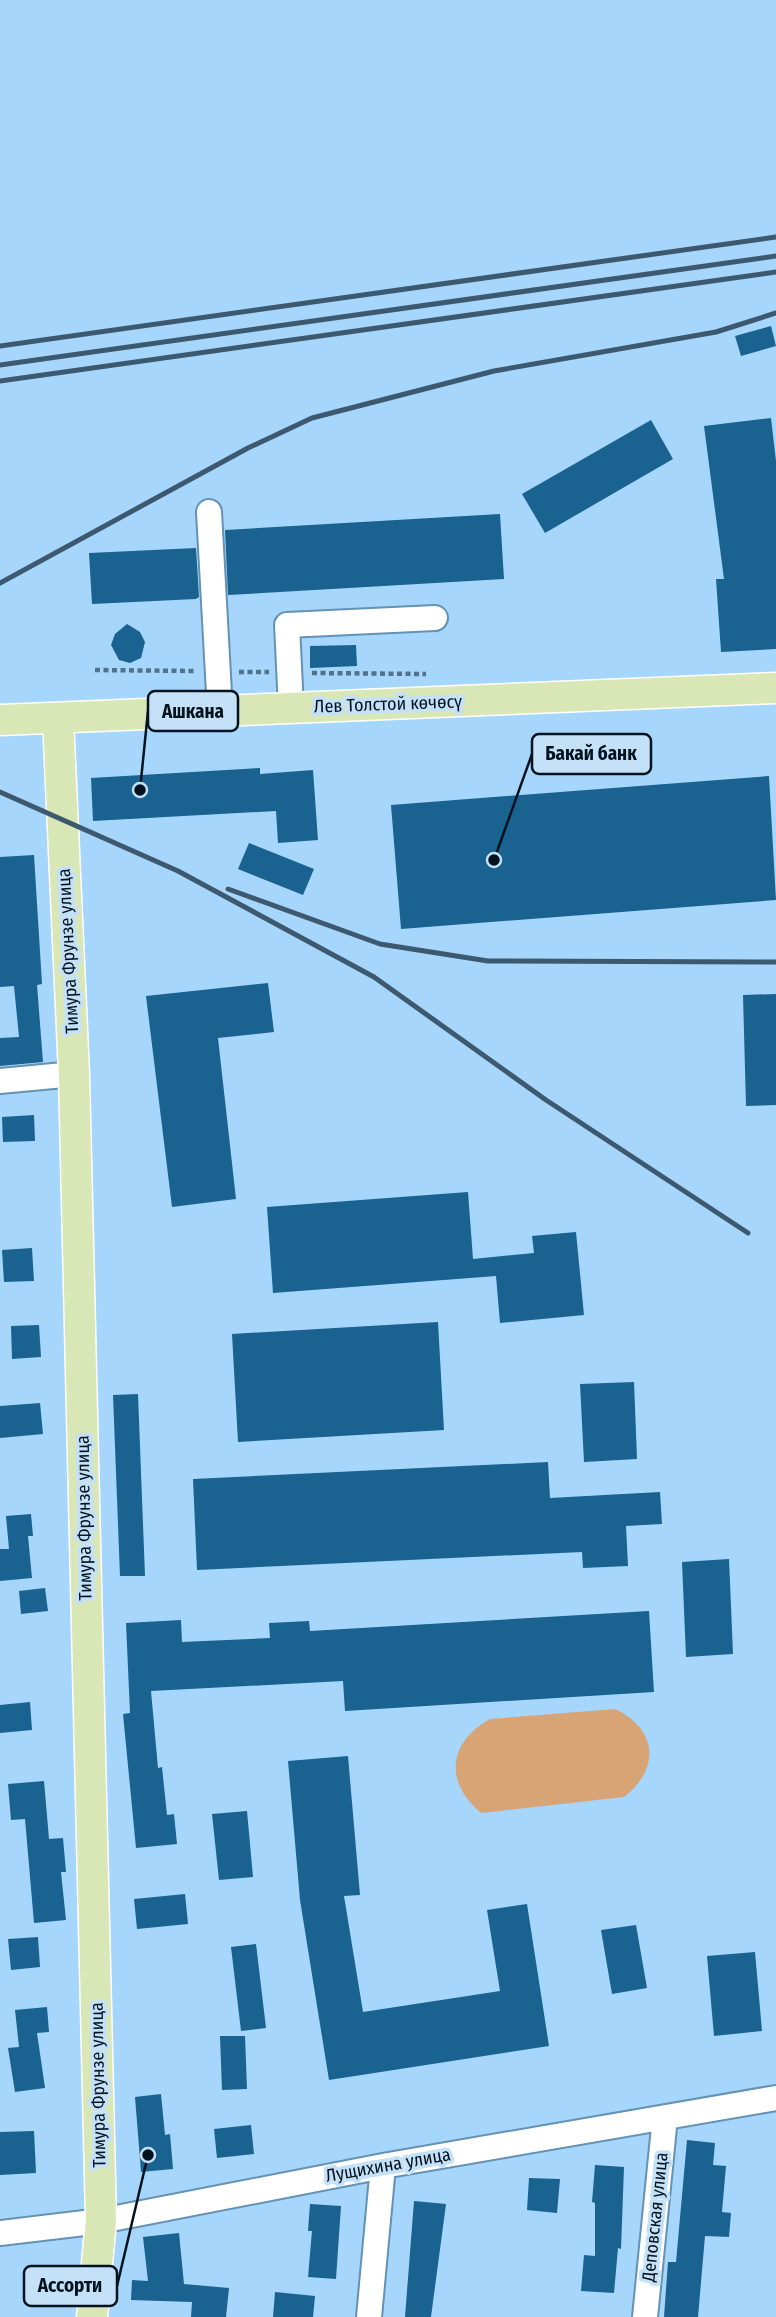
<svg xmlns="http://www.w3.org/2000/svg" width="776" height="2317" viewBox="0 0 776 2317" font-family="'Fira Sans Condensed',sans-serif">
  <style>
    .green { fill: #d8a375 }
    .building { fill: #1a628f }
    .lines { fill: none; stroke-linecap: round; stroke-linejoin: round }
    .minor-casing { stroke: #6492b5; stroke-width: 28 }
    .major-casing { stroke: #fff; stroke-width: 33 }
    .path { stroke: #52728b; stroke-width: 4.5; stroke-dasharray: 5 3.5; stroke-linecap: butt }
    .minor { stroke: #fff; stroke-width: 24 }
    .major { stroke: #d9e6b5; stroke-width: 30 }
    .rail { stroke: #3d596f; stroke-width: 5 }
    .labels { text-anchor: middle; stroke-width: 7; stroke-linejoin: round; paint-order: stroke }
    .street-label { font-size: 18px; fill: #021320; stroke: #c4e1f7 }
    .leader { fill: none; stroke: #021320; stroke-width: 2.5 }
    .callout-dot { fill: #021320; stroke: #c4e1f7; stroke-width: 2.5 }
    .callout { fill: #c4e1f7; stroke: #021320; stroke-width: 2.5 }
    .callout-label { font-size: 19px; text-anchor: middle; font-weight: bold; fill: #021320 }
  </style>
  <rect width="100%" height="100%" fill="#a6d6fb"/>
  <path class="green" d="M615,1709C657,1729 661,1768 624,1797L481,1813C444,1782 448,1742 490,1719Z"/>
  <path class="building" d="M771,326L776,346L741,356L735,336Z
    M771,418L776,461V649L721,652L716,579H724L704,426Z
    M651,420L673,459L545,533L522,494Z
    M500,514L504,579L228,595L225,530Z
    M196,548L199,597L196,599L92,604L89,553Z
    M127,624L140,632L145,642L141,658L130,663L119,660L111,645L115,634Z
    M356,645L357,666L310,668V646Z
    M260,768V774L313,770L318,840L278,843L276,811L93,821L91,778Z
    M769,776L776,900L401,929L391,805Z
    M249,843L314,869L303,895L238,869Z
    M34,855L42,984L37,985L43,1062L0,1066V1038L19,1037L14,986L0,987V857Z
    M268,983L274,1032L218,1038L236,1199L172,1207L146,996Z
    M776,994V1105L746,1106L743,995Z
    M34,1115L35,1141L3,1142L2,1117Z
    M468,1192L473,1259L534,1253L532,1236L576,1232L584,1315L500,1323L496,1276L273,1293L267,1207Z
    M32,1248L34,1281L4,1282L2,1250Z
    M438,1322L444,1430L238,1442L232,1334Z
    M39,1325L41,1357L12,1359L11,1326Z
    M634,1382L637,1459L584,1462L580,1384Z
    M138,1394L145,1576H120L113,1395Z
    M40,1403L43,1434L0,1438V1406Z
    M548,1462L550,1498L660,1492L662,1524L626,1526L628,1566L583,1568L582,1552L197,1570L193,1479Z
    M31,1514L33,1536H28L32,1578L0,1581V1549H9L6,1516Z
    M729,1559L733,1654L686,1657L682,1562Z
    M45,1588L48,1611L21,1614L19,1591Z
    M649,1611L654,1692L345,1711L343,1681L151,1691L158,1768L162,1767L167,1815L174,1814L177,1844L136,1848L123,1714L130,1713L126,1623L181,1620L182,1642L270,1638L269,1623L309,1621L310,1631Z
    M30,1702L32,1730L0,1733V1705Z
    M348,1756L360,1895L344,1896L363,2012L500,1991L487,1910L527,1904L549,2046L329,2080L300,1900L288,1761Z
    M44,1781L49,1839L63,1838L66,1872H61L66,1920L34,1923L25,1819L11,1820L8,1784Z
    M247,1811L253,1877L219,1880L212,1814Z
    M185,1894L188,1924L137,1929L134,1899Z
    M636,1925L647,1988L612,1994L601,1930Z
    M38,1937L40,1967L11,1970L8,1939Z
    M256,1944L266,2028L241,2031L231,1947Z
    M755,1952L762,2031L714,2036L707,1956Z
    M47,2007L49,2032L37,2033L45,2088L15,2092L8,2048L19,2047L15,2010Z
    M220,2036H245L247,2089L222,2090Z
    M161,2094L165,2135L170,2134L173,2169L141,2172L135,2097Z
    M251,2125L254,2154L217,2158L214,2129Z
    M34,2131L36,2173L0,2175V2132Z
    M687,2140L715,2143L713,2165L726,2166L722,2212L731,2213L729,2237L705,2236L698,2317H664L668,2262H676Z
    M595,2165L624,2167L621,2249L618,2248L614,2293L581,2291L584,2255L595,2256V2203L592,2202Z
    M529,2178L560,2179L557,2213L527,2210Z
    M414,2201L446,2204L431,2317H405Z
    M310,2204L341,2206L336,2279L308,2277L312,2231H308Z
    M179,2233L184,2284L229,2288L226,2317H191L192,2302L131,2300L132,2280L148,2281L143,2237Z
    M275,2292L315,2296L313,2317H273Z"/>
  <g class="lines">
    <g class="minor-casing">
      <path id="minor" d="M209,512L220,711
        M291,708L287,625L435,618
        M0,1081L74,1074
        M0,2233L101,2221L383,2166L776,2098
        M369,2317L383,2166
        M645,2317L665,2117"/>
    </g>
    <g class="major-casing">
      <path id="major" d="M58,718L74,1074L101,2221L92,2317
        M0,720L776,688"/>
    </g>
    <path class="path" d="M95,670L195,671
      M239,672H269
      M312,673L426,674"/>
    <use href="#minor" class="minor"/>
    <use href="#major" class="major"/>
    <path class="rail" d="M0,346L776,237
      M0,365L776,256
      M0,381L776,272
      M0,583L248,448L312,418L494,371L716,332L776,313
      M0,792L178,871L374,977L546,1100L748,1233
      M228,889L380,944L488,961L776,962"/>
  </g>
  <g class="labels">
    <g class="street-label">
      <text transform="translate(388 704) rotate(-2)" y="6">Лев Толстой көчөсү</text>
      <text transform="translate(68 951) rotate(-93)" y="6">Тимура Фрунзе улица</text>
      <text transform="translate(84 1518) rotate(-91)" y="6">Тимура Фрунзе улица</text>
      <text transform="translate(98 2085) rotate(-91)" y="6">Тимура Фрунзе улица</text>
      <text transform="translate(388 2165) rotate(-10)" y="6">Лущихина улица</text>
      <text transform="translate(655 2217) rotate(-84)" y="6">Деповская улица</text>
    </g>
  </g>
  <path class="leader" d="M140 790L148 711M494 860L532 754M148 2155L117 2286"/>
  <g class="callout-dot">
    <circle cx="140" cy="790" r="7"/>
    <circle cx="494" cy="860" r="7"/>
    <circle cx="148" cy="2155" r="7"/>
  </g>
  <g class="callout">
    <rect x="148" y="691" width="90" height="40" rx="7"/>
    <rect x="532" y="734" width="119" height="40" rx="7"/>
    <rect x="24" y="2266" width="93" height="40" rx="7"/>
  </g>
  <g class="callout-label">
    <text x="193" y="718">Ашкана</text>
    <text x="591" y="760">Бакай банк</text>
    <text x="70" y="2292">Ассорти</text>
  </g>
</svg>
